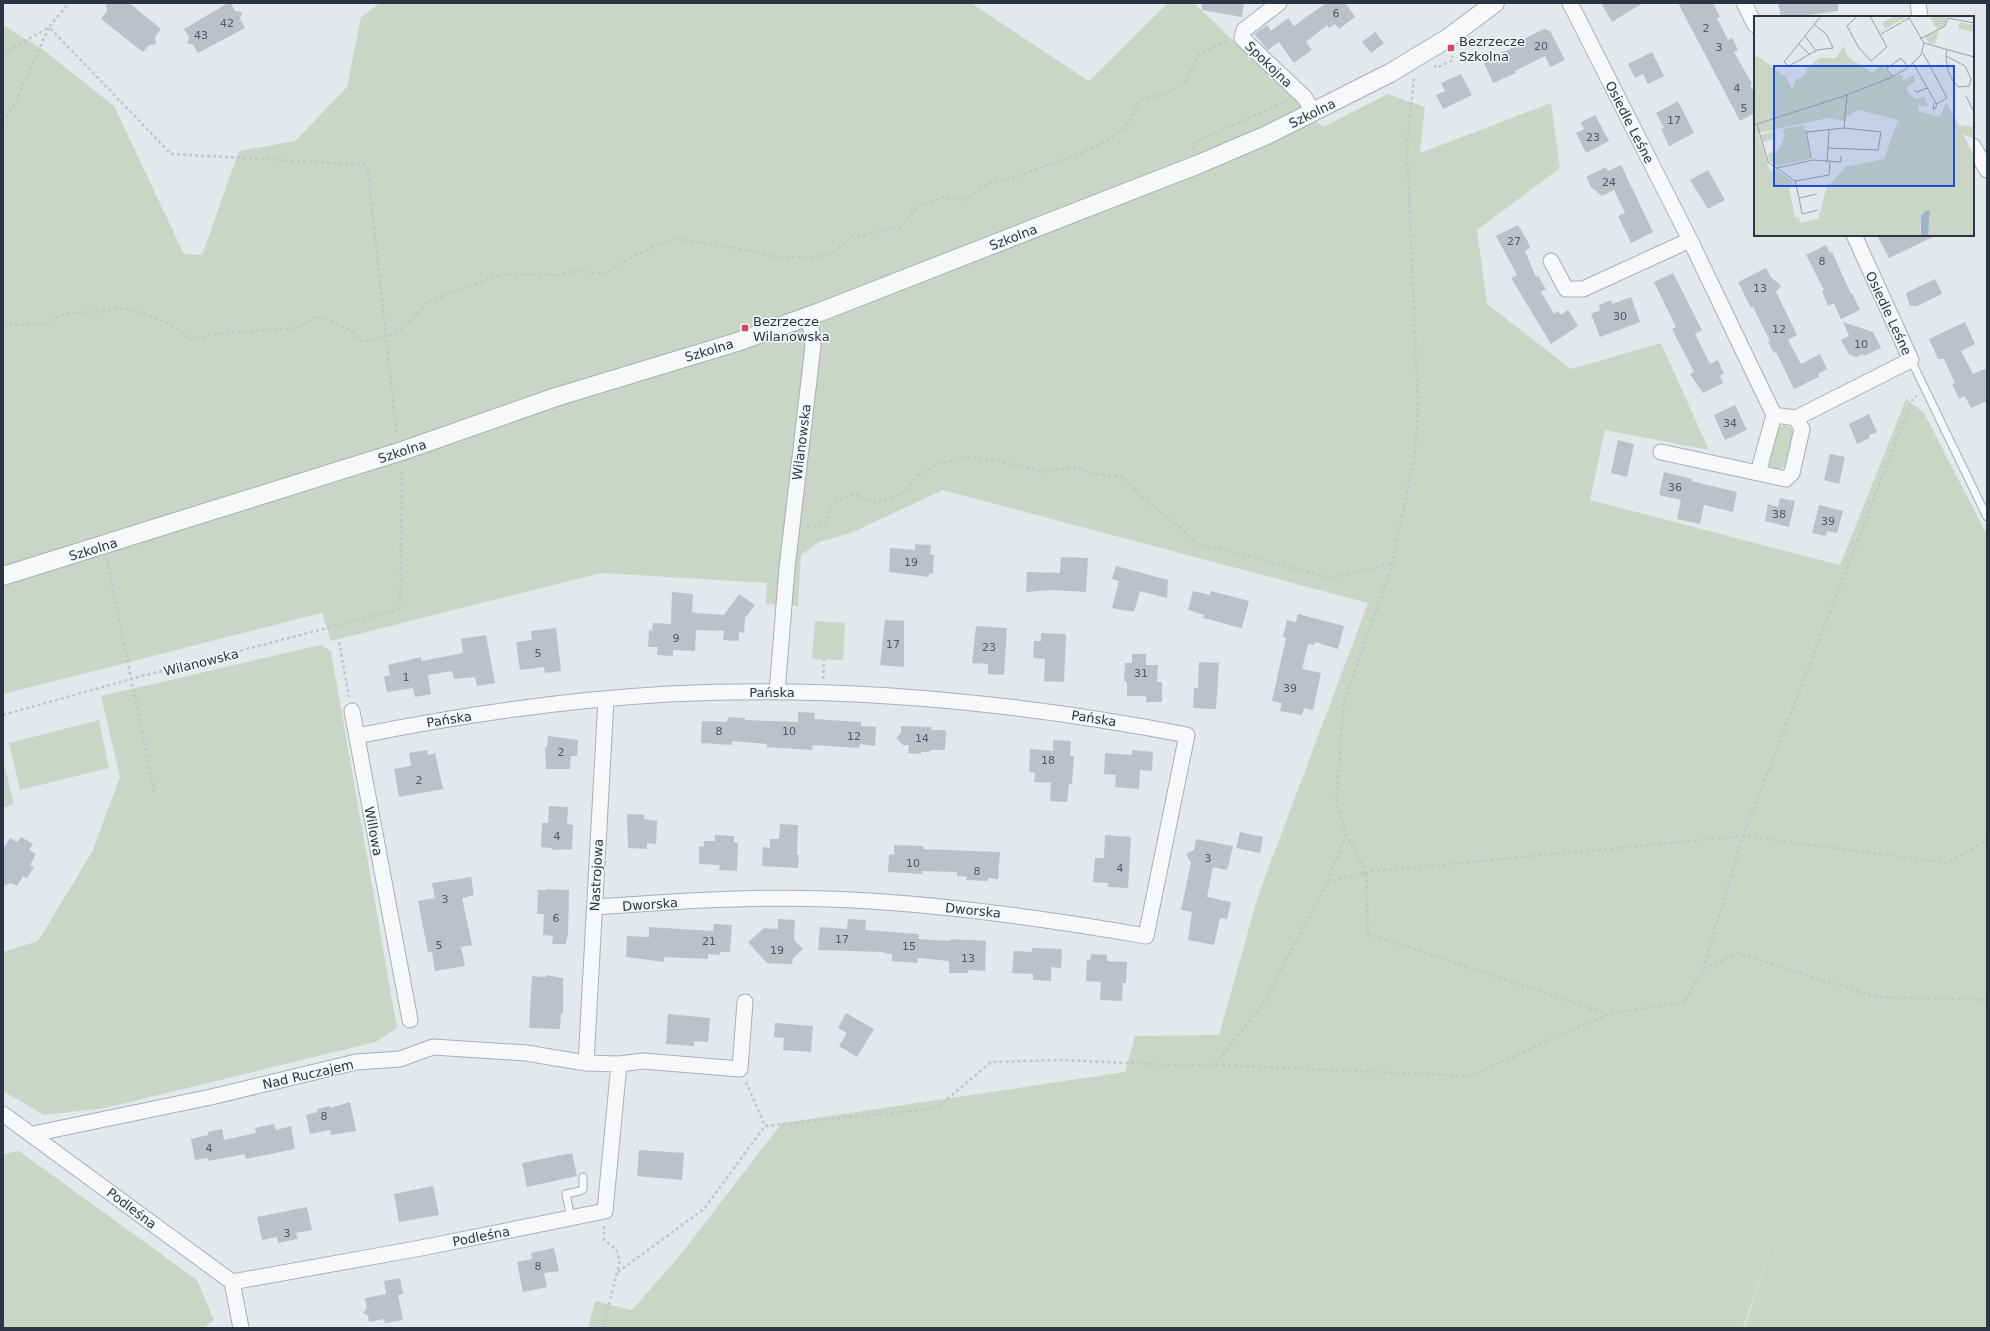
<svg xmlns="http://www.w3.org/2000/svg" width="1990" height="1331" viewBox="0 0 1990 1331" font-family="'DejaVu Sans',sans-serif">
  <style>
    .green { fill: #c9d6c5 }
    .building { fill: #bbc0ca }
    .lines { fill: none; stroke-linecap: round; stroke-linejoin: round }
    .service-casing { stroke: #a9aeb7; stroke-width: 9 }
    .minor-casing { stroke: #a9aeb7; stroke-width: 17 }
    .tertiary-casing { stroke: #a9aeb7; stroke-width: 20 }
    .path { stroke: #c2c5cb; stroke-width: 2.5; stroke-dasharray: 3 3; stroke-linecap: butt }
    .service { stroke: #f7f8fa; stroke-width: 7 }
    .minor { stroke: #f7f8fa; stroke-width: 15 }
    .tertiary { stroke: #f7f8fa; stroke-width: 18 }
    .poi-dot { fill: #d1495b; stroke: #f4f6f9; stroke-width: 1.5 }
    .labels { text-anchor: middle; stroke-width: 3; stroke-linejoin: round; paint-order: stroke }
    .number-label { font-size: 11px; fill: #4f5766 }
    .poi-label { font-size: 13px; fill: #2b3445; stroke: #f4f6f9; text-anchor: start }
    .street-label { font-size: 13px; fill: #2b3445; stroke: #f4f6f9 }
    .inset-road { fill: none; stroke: #9a9fa9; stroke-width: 1 }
    .view { fill: #1d4ed8; fill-opacity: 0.15; stroke: #1d4ed8; stroke-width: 2 }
    .inset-edge { fill: none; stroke: #2b3445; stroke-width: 2 }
  </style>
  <rect width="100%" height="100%" fill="#e4e7ec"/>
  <path class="green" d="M380,3H971L1089,81L1168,3H1194L1323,127L1388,94L1425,107L1420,153L1551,103L1560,168L1477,230L1487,304L1571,369L1661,343L1709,450L1605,430L1590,500L1840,565L1906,399L1924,413L1987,535V1328H1744L1776,1231L1743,1328H588L595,1301L632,1310L681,1254L782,1123L1125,1072L1135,1036L1219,1035L1258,896L1368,603L943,490L851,533L819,542L801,555L798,606L766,604L767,583L601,573L331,641L322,613L3,694V25L42,49L114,106L184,254L202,255L239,151L295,141L347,87L361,17Z
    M1784,425L1791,428L1793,433L1785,467C1779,470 1776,470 1770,468L1768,462L1776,429Z
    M815,621L845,623L843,660L812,659Z
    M320,645L331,651L397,1028L376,1042L105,1108L44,1115L3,1091V952L38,941L92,852L120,777L101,696Z
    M99,720L109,768L20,790L9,743Z
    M3,760L14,804L3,808Z
    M19,1151L197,1280L214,1320L203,1328H3V1154Z"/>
  <path class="building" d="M115,3H129L161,29L155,37L156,44L149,45L143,52L101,19L107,11L106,4Z
    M228,3H231L235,11L242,12L240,19L245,28L198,53L193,45L187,43L189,37L184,29Z
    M1202,3H1244L1242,17L1202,10Z
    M1326,3H1345L1355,17L1339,29L1335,24L1329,28L1327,25L1306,42L1312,50L1294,63L1279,42L1268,50L1254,34L1267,25L1271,31L1288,18L1294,26Z
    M1601,3H1643L1612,22Z
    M1678,3H1713L1720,17L1717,18L1728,40L1732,38L1738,50L1734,52L1752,84L1750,85L1755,94V113L1740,121Z
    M1778,3H1838V11L1796,17H1781Z
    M1544,29L1550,31L1565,60L1550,67L1545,56L1515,71L1516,73L1493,83L1484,63L1497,57L1496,55L1524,43V39Z
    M1375,32L1384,43L1371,53L1362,42Z
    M1652,52L1664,76L1648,84L1643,74L1635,78L1628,64Z
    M1461,74L1472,95L1443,109L1436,95L1445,91L1441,83Z
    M1678,101L1694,133L1669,146L1661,129L1664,128L1656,113Z
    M1595,115L1609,141L1586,153L1576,133L1584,129L1581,122Z
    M1621,165L1653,232L1631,243L1618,216L1625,213L1614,190L1602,196L1591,187L1586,177L1606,167L1608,171Z
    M1708,170L1725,200L1708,209L1690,180Z
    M1518,225L1528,242L1530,248L1525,251L1536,277L1538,276L1546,289L1541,292L1554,314L1558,311L1561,315L1568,310L1578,326L1551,344L1511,278L1517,275L1496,236Z
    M1877,235H1937L1889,258Z
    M1826,245L1830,253L1832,252L1851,294L1852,293L1860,310L1841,319L1834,303L1828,306L1822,291L1824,290L1806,255Z
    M1766,268L1771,277L1781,286L1776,292L1797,335L1788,340L1801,364L1820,354L1827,369L1818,374L1819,377L1794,389L1776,352L1774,353L1768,342L1770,341L1753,307L1751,308L1738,282Z
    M1673,273L1702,330L1695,334L1710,364L1718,360L1724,374L1720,376L1723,383L1703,393L1690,374L1694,372L1672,329L1676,327L1654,282Z
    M1935,279L1942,294L1917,306H1910L1906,293Z
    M1631,297L1640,322L1600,337L1591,314L1600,310L1599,305L1611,300L1612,304Z
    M1843,322L1873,332L1881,348L1864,356L1863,354L1856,357L1849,354L1841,340L1849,336Z
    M1965,322L1975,344L1961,351L1973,374L1987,368V401L1971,408L1965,396L1959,399L1952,384L1955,383L1944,359H1938L1929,339Z
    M1735,405L1747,430L1725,440L1714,415Z
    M1869,414L1877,432L1869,435L1870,438L1857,444L1849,424Z
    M1618,440L1634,444L1627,477L1611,473Z
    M1830,454L1845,457L1839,484L1824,480Z
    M1664,472L1692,479L1691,481L1737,492L1733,512L1704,505L1700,524L1677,519L1681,500L1659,495Z
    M1780,498L1795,501L1789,527L1765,521L1768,504L1778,507Z
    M1819,505L1843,511L1837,533L1827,531L1826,536L1812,533Z
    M915,544L931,545L930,555H934L933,574L929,573V577L889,572L890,548L915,550Z
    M1061,557L1088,558L1086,592L1053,590L1026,592L1027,572L1060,573Z
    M1116,566L1168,580L1167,598L1140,591L1134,612L1112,608L1119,581L1112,579Z
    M1193,591L1210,595L1211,591L1249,601L1242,628L1203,618L1204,615L1188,610Z
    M672,592L693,594L692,612L697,613L724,615L739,594L755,605L745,618L744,633L739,632V641L723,640L724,631L696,630L695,651L673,650V656L657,655L658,647H648L649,630L652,631L653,623L671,624Z
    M1298,614L1344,626L1338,649L1315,642L1314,645L1308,644L1302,669L1321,673L1313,710L1304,708L1302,715L1280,711L1282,703L1272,701L1286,638L1283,637L1287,620L1296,622Z
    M885,620L904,621V667L880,665Z
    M976,626L1007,628L1004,675L988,674V664L972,663Z
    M556,628L561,671L545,673L544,667L520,670L516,642L532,640L531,631Z
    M1041,633L1066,634L1064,682L1044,681L1045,659L1033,658L1034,641H1041Z
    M486,635L495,683L477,686L475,677L454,679L452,671L428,675L431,694L415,697L413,688L387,692L384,677L390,675L388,665L421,657V661L463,653L461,639Z
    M1132,654H1146V665H1158L1157,682H1162V702H1146V696H1127V682L1124,681L1125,663H1132Z
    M1199,662L1219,663L1216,709L1193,708L1194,688H1198Z
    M798,712L815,713L814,719L861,722V726L876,727L875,746L860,744L859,748L813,745L812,750L767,747V744L732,741V745L701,743L702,721L727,722L728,717L745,718V720L798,722Z
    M901,726L931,727V730H946L945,750H930L929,752H921V754L908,753L909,745H903L896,738L901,733Z
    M548,736L578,740L577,756H571L570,769H546L545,747H547Z
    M1053,740L1071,741L1070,756H1074L1072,784H1069L1067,802L1050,801L1051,783L1034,782L1035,773L1029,772L1030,749L1053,751Z
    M427,750L428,755L435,753L443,789L399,797L394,769L411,766L409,753Z
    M1132,750L1153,752L1152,771L1140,770L1139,789L1115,787L1116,775L1104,774L1105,753L1132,755Z
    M549,806L568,807L567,824L573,825L572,849L553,850L551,848L541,847L542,823H548Z
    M627,814L644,815V819L657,821L656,844L647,843V849L628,848Z
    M780,824L798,825L797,855H799L798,868L762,866L763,847L770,848V839H779Z
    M1240,832L1263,837L1260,853L1236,848Z
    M715,835L734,836V842L738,843L737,871L719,870L720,865L699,864V846L704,847V841H715Z
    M1105,835L1131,837L1128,888L1108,887V883L1093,882L1095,858H1104Z
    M21,837L33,844L29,850L36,854L30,865L34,867L27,878L23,876L17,886L11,883L3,886V849L10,838L17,842Z
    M1196,839L1233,846L1228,868L1226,870L1213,867L1207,897L1231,902L1227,919L1220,918L1214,945L1188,940L1192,912L1181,910L1191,863L1186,854L1194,850Z
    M894,845L923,846V849L1000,852L998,879L988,878V881L966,880L967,877L957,876V872L922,871V874L888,872L889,854L894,855Z
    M471,877L474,895L462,898L472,945L461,947L465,966L435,971L432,952H428L418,901L435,898L432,883Z
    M546,889L569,890L568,937H567L566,944H552L553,936L543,935L544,914H537L538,890H546Z
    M778,919L795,920L794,940L803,949L793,958L792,964L767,963L748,942L764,928L778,929Z
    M848,919L866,920L865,930L919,934V939L950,941L951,939L986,941L985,971L968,970V973H949V961L918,958L917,963L892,961V954L884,953V952L818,950L820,927L847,929Z
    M714,924L732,925L730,952H720V955L708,954V959L664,957V962L626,957L627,936L649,937V927L713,931Z
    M1032,948L1062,949L1061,968L1051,967V981L1033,980V974L1012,973L1014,951L1032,952Z
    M1091,954L1107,955V961L1127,962L1126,983H1123L1122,1001L1100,1000L1101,982L1086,981L1087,960H1090Z
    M546,975L563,978V1014H561L560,1029L529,1028L532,976L546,977Z
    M846,1013L874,1029L857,1057L839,1046L847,1033L838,1028Z
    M668,1014L710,1018L708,1042L694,1041V1046L666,1044Z
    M775,1023L813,1026L811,1052L783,1050L784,1038L774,1037Z
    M350,1102L356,1131L331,1135L330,1130L310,1134L306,1115L317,1112V1109L330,1106V1108Z
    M274,1124L276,1130L291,1126L295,1149L246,1159L245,1154L208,1161V1158L195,1160L191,1139L208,1135V1132L222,1129L224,1140L256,1133L255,1128Z
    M639,1150L684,1153L682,1180L637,1176Z
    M572,1153L577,1176L527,1187L522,1163Z
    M433,1186L439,1215L399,1222L394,1194Z
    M307,1207L312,1230L296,1233L298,1239L278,1243L277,1237L262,1240L257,1217Z
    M554,1248L559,1271L544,1273L547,1287L523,1292L517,1262L532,1259L531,1253Z
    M400,1278L403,1294L398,1295L403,1320L385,1323L384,1319L369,1322L368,1316L363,1313L367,1308L365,1298L386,1294L384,1281Z"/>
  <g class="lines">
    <g class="service-casing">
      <path id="service" d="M1911,360L1987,517
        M571,1218L566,1194L580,1191L583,1189V1177"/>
    </g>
    <g class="minor-casing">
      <path id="minor" d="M1279,3L1244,30L1242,38L1304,97L1314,112
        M1570,3L1690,240L1774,415L1758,473L1786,479L1792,473L1802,429L1796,418L1774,415
        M1744,3L1755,25
        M1918,3L1920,17
        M1973,146L1987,170
        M1551,261L1566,289H1583L1690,240
        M1796,418L1911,360L1854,235
        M1661,452L1758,473
        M777,692L787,568L813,346L812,332L807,317
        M352,711L410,1020
        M357,736C460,715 564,700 669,694C843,685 1016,702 1187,735L1146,936C1048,919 951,905 852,900C766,895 680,901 595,907
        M586,1063L606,699
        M3,1114L232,1282L241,1328
        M33,1134L211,1097L356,1062L400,1059L433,1047L526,1053L586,1063L619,1064L643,1061L740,1069L745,1002
        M232,1282L421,1248L605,1211L619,1064"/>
    </g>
    <g class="tertiary-casing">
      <path id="tertiary" d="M3,576L402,451L556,397L737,342L820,312L1199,164L1267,135L1390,73L1448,38L1495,3"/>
    </g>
    <path class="path" d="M3,54L49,27L69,3
      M1435,65L1436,68L1453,60L1452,56
      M3,122L16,101L49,27L171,154L367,165L397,436
      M1193,149V143L1287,101
      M3,323L18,325L44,324L66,313L97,312L119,308L137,311L168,323L191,339L216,334L297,328L315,317L328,320L347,328L362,341H368L395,334L411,321L427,302L502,274L558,275L577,271L604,274L630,258L651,248L677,239L741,249L777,257H815L833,253L851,237L901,227L917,207L942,197L967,200L987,184L1019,176L1088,150L1110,139L1128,124L1140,100L1167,93L1187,81L1198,56L1224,42L1229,43
      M807,527C835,526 822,521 834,502L854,494L877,503L902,493L919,475L937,464L965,457L988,459L1045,472L1072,467L1101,475L1123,477L1143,498L1179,526L1198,545L1222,549L1330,578L1391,564
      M107,560L155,796
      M339,642L349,697
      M823,679L824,659
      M3,715L131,679L400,609L402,469
      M1346,834L1366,872L1743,836L1913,398L1917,396
      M1327,883L1366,872L1368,934L1607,1014
      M1703,969L1743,836L1949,863L1987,840
      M1216,1065L1470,1076L1608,1014L1685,1002L1703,969L1738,953L1876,997L1987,1000
      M746,1082L765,1126
      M618,1272L704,1209L765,1126L937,1108L991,1062L1061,1060L1174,1065H1215L1264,1002L1327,883L1346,834L1336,802L1344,701L1391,569L1415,454L1418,406L1407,147L1414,78
      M603,1328L620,1261L616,1249L604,1240V1226"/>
    <use href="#service" class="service"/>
    <use href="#minor" class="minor"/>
    <use href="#tertiary" class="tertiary"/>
  </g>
  <g class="poi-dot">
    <rect x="1447" y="44" width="8" height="8" rx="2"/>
    <rect x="741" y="324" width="8" height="8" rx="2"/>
  </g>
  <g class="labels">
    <g class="number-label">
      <text x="1336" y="17">6</text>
      <text x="227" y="27">42</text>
      <text x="1706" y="32">2</text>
      <text x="201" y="39">43</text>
      <text x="1541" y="50">20</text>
      <text x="1719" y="51">3</text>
      <text x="1737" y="92">4</text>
      <text x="1744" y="112">5</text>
      <text x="1674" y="124">17</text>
      <text x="1593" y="141">23</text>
      <text x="1609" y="186">24</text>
      <text x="1514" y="245">27</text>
      <text x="1822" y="265">8</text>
      <text x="1760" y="292">13</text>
      <text x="1620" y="320">30</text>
      <text x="1779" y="333">12</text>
      <text x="1861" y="348">10</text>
      <text x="1730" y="427">34</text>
      <text x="1675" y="491">36</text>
      <text x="1779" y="518">38</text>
      <text x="1828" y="525">39</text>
      <text x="911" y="566">19</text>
      <text x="676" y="642">9</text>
      <text x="893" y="648">17</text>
      <text x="989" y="651">23</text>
      <text x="538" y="657">5</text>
      <text x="1141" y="677">31</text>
      <text x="406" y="681">1</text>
      <text x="1290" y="692">39</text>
      <text x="719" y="735">8</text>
      <text x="789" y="735">10</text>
      <text x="854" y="740">12</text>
      <text x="922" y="742">14</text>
      <text x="561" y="756">2</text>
      <text x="1048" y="764">18</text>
      <text x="419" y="784">2</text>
      <text x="557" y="840">4</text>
      <text x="1208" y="862">3</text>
      <text x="913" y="867">10</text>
      <text x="1120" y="872">4</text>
      <text x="977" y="875">8</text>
      <text x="445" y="903">3</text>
      <text x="556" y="922">6</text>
      <text x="842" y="943">17</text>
      <text x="709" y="945">21</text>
      <text x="439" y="949">5</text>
      <text x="909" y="950">15</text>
      <text x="777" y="954">19</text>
      <text x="968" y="962">13</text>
      <text x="324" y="1120">8</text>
      <text x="209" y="1152">4</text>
      <text x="287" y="1237">3</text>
      <text x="538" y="1270">8</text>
    </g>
    <g class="poi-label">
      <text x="1459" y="46">Bezrzecze<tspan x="1459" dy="15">Szkolna</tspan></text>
      <text x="753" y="326">Bezrzecze<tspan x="753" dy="15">Wilanowska</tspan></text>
    </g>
    <g class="street-label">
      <text transform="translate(1269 64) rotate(44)" y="5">Spokojna</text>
      <text transform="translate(1312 113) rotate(-26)" y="5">Szkolna</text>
      <text transform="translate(1630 122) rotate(63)" y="5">Osiedle Leśne</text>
      <text transform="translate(1013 237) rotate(-21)" y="5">Szkolna</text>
      <text transform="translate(1889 313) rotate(65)" y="5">Osiedle Leśne</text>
      <text transform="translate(709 350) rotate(-17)" y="5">Szkolna</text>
      <text transform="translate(801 442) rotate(-83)" y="5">Wilanowska</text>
      <text transform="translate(402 451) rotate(-18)" y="5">Szkolna</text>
      <text transform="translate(93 549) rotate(-17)" y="5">Szkolna</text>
      <text transform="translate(201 662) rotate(-14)" y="5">Wilanowska</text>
      <text x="772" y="697">Pańska</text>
      <text transform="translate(1094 718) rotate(9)" y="5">Pańska</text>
      <text transform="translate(449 719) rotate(-9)" y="5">Pańska</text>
      <text transform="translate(374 831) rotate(79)" y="5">Willowa</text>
      <text transform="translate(596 875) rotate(-87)" y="5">Nastrojowa</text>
      <text transform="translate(650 904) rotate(-4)" y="5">Dworska</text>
      <text transform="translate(973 910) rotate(6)" y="5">Dworska</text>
      <text transform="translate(308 1074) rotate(-13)" y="5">Nad Ruczajem</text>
      <text transform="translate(132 1208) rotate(37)" y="5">Podleśna</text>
      <text transform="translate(481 1236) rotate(-11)" y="5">Podleśna</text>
    </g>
  </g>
  <g transform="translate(1754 16)">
    <rect width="220" height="220" fill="#e4e7ec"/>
    <path d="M140,0L153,1L131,13L128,7ZM175,0H195V1H193L191,9L183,13ZM206,6L220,9V16L204,12ZM185,14L181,28L175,27L171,21ZM90,30L93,40L118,57L127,49L139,61L145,59L149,60V64L160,59L161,65L153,71L154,77L162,83L170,81L174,91L165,89L164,95L186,101L192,86L205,109L220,111V123L209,118L220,140V220H174L176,200L174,194L166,212L167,220H0V43L3,40L31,60L38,73L42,64L52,58L53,52L66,42H82ZM105,94L144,104L130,143L91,151L77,168L74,167L64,203L46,207L45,201H41L35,173L40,169L38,165L22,154L16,155L4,117L74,102L92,105L93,100ZM50,109L56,143L24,150L16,145L13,138L24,135L31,120L29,113ZM20,115L22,122L9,126L7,119Z" fill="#c9d6c5" fill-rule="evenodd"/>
    <path d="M176,194L174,220H167V201L170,196Z" fill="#9fb4cc"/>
    <path class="inset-road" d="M103,0L93,10L105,32L117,45L133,31L116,0M154,0L170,27M60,8L73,19L79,32L63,34L35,50L30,46L67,0M127,18L155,2M51,20L62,35M166,23L191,10L194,2L220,7M170,27L220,41M45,28L56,39M169,37L193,82L182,88M192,40L211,50L217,63L215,70L204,71L199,65L194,55L192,41V38L193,34M159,47L183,89L181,93H179L180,87M139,60L132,53L147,42L154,51M160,74L163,76L173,72M212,80L220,96M3,108L14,146L41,165L45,182L63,178M0,109L90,80L136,62L152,53L167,39L170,27M90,112L93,79M52,114L57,142M53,116L90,112L127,116L124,134L74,132M73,146L75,113M23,152L59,144L87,146V140M41,165L75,159L76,146M45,182L48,198L64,194"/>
    <path class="view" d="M20,50H200V170H20Z"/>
    <rect width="220" height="220" class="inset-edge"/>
  </g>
  <rect width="1990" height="1331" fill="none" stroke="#2b3445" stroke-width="8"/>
</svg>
